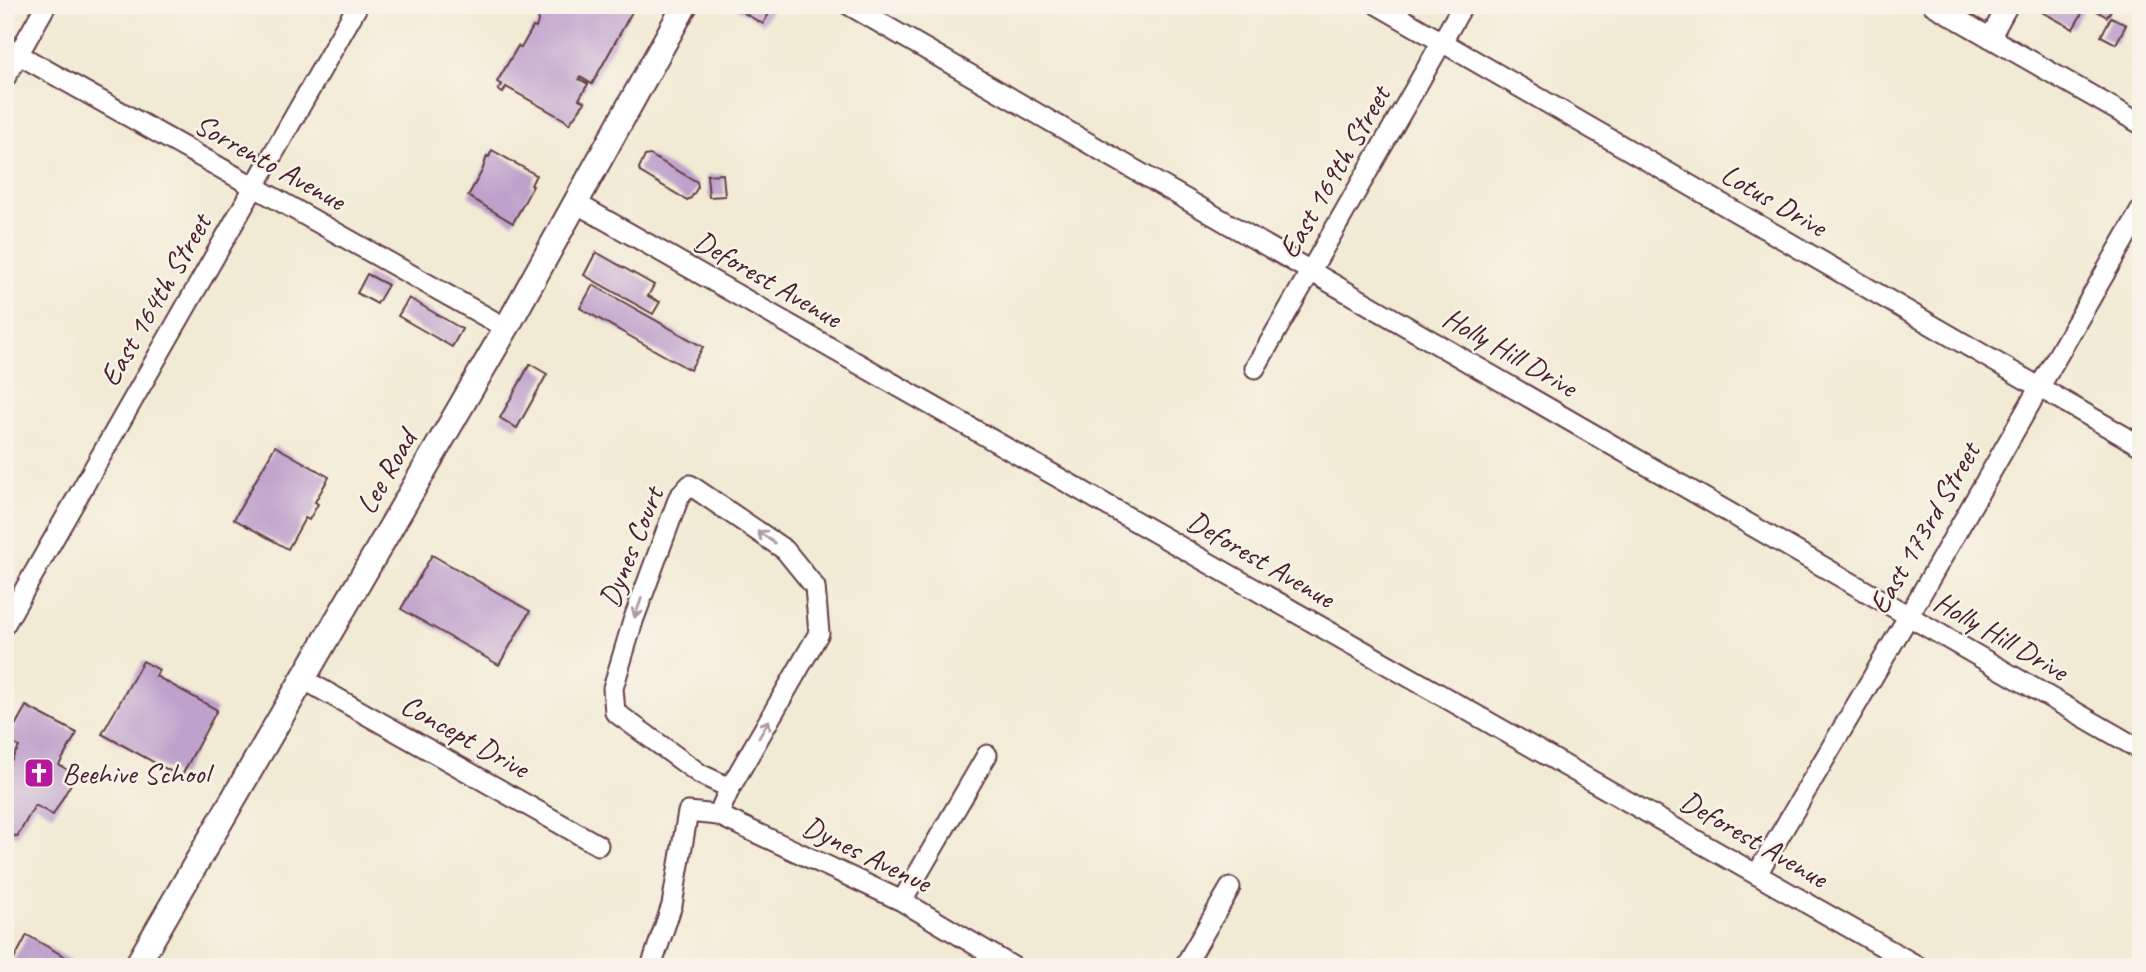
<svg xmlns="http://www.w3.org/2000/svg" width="2146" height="972" viewBox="0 0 2146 972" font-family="Caveat,sans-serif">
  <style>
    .building { fill: #bfa2cc }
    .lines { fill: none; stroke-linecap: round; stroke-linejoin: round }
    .minor-casing { stroke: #633d44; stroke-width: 23 }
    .major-casing { stroke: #633d44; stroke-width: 28 }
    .minor { stroke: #fff; stroke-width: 19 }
    .major { stroke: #fff; stroke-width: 24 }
    .oneway { stroke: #ae9aa0 }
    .labels { text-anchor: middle; stroke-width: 5; stroke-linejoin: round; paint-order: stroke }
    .street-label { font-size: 30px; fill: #4a1f2b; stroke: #f7f3e8 }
    .poi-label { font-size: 30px; fill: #4a1f2b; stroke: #f7f3e8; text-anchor: start }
  </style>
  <rect width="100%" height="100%" fill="#f7f3e8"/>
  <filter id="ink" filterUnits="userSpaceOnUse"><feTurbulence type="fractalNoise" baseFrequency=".0143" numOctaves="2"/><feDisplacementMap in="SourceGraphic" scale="14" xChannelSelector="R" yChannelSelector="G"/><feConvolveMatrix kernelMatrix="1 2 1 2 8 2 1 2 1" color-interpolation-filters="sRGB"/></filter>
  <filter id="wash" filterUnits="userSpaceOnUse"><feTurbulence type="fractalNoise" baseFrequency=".00686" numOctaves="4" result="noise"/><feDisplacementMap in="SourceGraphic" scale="28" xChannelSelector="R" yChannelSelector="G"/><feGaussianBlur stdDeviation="1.57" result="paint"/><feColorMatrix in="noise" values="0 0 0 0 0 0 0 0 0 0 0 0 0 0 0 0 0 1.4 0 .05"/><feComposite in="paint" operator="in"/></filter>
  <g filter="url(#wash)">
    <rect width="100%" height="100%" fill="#f1ead4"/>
    <g id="blocks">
      <path class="building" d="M549,5H623L633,10L592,84L580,77L579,79L588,84L579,99L585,102L569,124L565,120L506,87L503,93L498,90L502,85L497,82L518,46L521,48L533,27L536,28L540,14L543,16Z
        M738,5H774L763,24L737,9Z
        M2046,5H2079L2085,8L2073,29L2042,12Z
        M2087,5H2114L2107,17Z
        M2111,17L2126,25L2116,44L2101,36Z
        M492,150L536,175L531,185L533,186L513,223L468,196L482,171L487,156L489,157Z
        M650,155L697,182L698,187L691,198L687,200L640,172L639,168L645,156Z
        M723,174L725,196L709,197L707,175Z
        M596,252L654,285L648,296L660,302L653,314L584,275Z
        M367,274L388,285L377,304L357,293Z
        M593,285L703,347L690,370L580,308Z
        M409,298L462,329L452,347L398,316Z
        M530,364L547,374L517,428L500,418Z
        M275,446L329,477L315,502L318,504L309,520L305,518L288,549L234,519Z
        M432,555L530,611L499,665L401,609Z
        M143,661L159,670L156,676L217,710L181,777L102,734Z
        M26,706L77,733L59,765L76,775L53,815L35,805L17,837L5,830V771L19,747L7,740Z
        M27,935L74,962L71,967H10Z"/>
    </g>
  </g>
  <g filter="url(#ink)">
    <use href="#blocks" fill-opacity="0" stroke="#633d44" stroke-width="2"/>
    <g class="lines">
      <g class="minor-casing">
        <path id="minor" d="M849,5L2141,750
          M1378,5L2141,446
          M1933,5L2141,124
          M1990,38L2008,5
          M5,47L506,328
          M5,78L46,5
          M574,202L1919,967
          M1255,368L1463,5
          M5,624L358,5
          M303,679L598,845
          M718,815L730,788L819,633L815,587L785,550L690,485L679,497L633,621L613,688L615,712L700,774L730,788
          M1757,874L1908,617L2141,210
          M902,901L987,755
          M651,967L672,905L688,812L718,815L902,901L1013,967
          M1184,967L1230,888"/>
      </g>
      <g class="major-casing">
        <path id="major" d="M136,967L508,325L685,5"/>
      </g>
      <use href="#minor" class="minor"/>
      <use href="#major" class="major"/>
    </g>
    <defs><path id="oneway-shaft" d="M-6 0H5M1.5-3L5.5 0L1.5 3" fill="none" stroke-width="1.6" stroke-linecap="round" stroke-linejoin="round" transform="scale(1.75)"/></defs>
    <g class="oneway">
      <use href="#oneway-shaft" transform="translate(766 537) rotate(-145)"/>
      <use href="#oneway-shaft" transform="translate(638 608) rotate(110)"/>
      <use href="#oneway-shaft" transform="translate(764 729) rotate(-60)"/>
    </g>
  </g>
  <defs>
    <g id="church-square" transform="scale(1.575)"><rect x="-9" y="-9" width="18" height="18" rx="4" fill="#b5179e" stroke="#f7f3e8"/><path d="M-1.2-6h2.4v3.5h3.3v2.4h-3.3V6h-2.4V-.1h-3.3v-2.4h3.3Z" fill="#fff"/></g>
  </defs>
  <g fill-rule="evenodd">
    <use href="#church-square" x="39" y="773"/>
  </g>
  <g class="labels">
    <g class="street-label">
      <text transform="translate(270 162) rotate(29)" y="10">Sorrento Avenue</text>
      <text transform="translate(1334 172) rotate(-60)" y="10">East 169th Street</text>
      <text transform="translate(1774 200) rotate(30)" y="10">Lotus Drive</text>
      <text transform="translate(768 279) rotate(30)" y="10">Deforest Avenue</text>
      <text transform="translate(155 300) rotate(-60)" y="10">East 164th Street</text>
      <text transform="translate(1510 352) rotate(30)" y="10">Holly Hill Drive</text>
      <text transform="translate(386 472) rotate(-60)" y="10">Lee Road</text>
      <text transform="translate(1924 528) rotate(-60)" y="10">East 173rd Street</text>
      <text transform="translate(631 547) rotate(-68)" y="10">Dynes Court</text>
      <text transform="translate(1261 559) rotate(30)" y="10">Deforest Avenue</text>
      <text transform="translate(2001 636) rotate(30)" y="10">Holly Hill Drive</text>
      <text transform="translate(465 736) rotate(29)" y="10">Concept Drive</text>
      <text transform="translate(1754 839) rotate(30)" y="10">Deforest Avenue</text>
      <text transform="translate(867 854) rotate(26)" y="10">Dynes Avenue</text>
    </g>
    <g class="poi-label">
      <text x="62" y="783">Beehive School</text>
    </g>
  </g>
  <rect width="2146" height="972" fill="none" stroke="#f7f3e8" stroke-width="28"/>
</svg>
